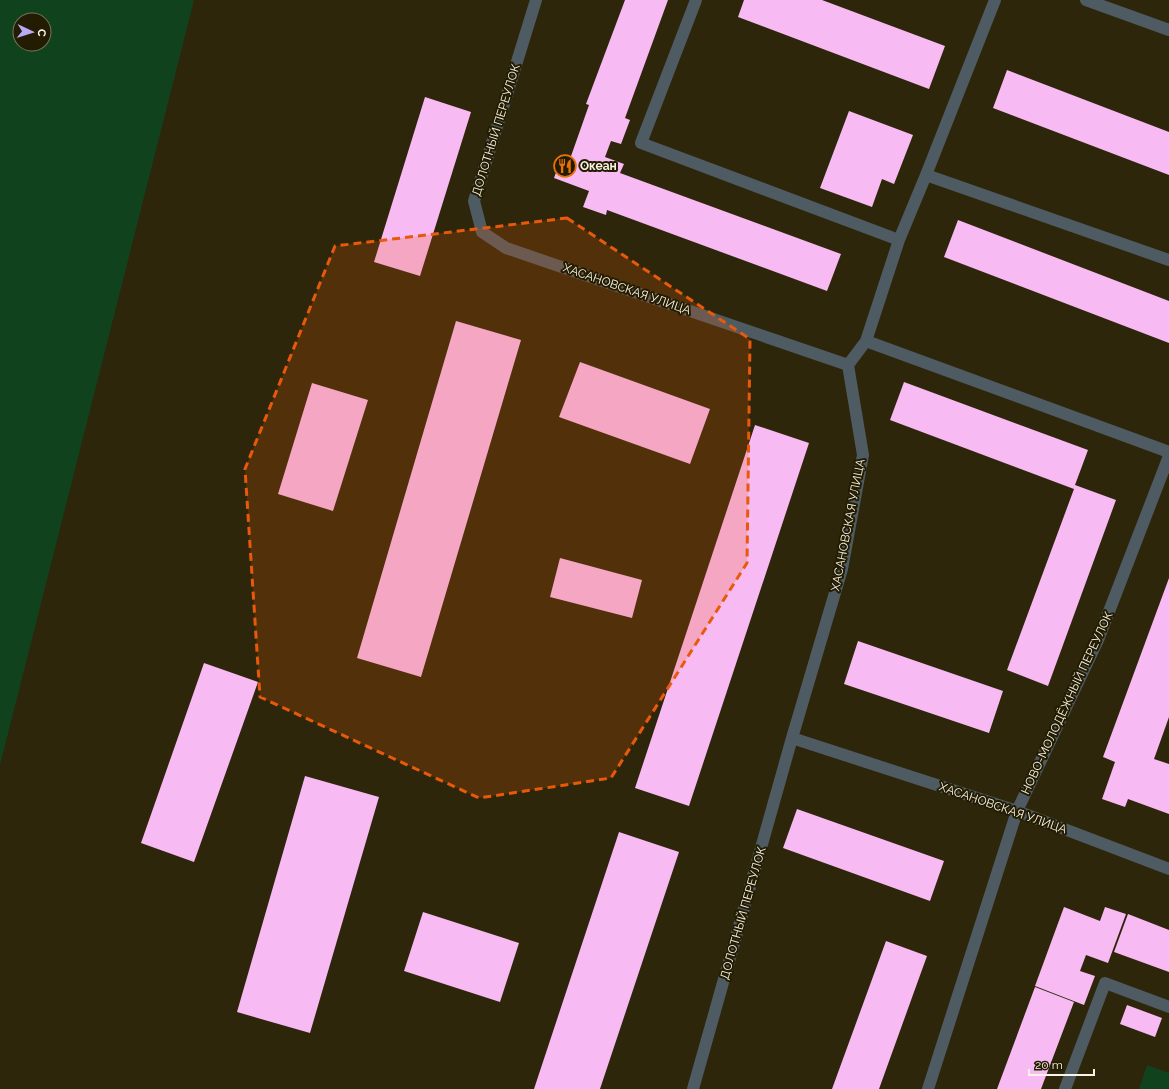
<svg xmlns="http://www.w3.org/2000/svg" width="1169" height="1089" viewBox="0 0 1169 1089" font-family="Raleway,sans-serif">
  <style>
    .green { fill: #10431d; fill-rule: evenodd }
    .building { fill: #f8baf2 }
    .lines { fill: none; stroke-linecap: round; stroke-linejoin: round }
    .service { stroke: #4e5b62; stroke-width: 12 }
    .minor { stroke: #4e5b62; stroke-width: 12 }
    .marked { fill: #e8590c; fill-opacity: 0.2; stroke: #e8590c; stroke-width: 3; stroke-dasharray: 8 5; stroke-linejoin: round }
    .labels { text-anchor: middle; stroke-width: 4; stroke-linejoin: round; paint-order: stroke }
    .street-label { font-size: 12px; fill: #f9f5e5; stroke: #231c02 }
    .poi-label { font-size: 12px; font-weight: bold; fill: #f9f5e5; stroke: #231c02; text-anchor: start }
  </style>
  <rect width="100%" height="100%" fill="#2d260a"/>
  <path class="green" d="M0,0H194L0,765ZM20,20H44V44H20Z
    M1147,1065L1169,1073V1089H1139Z"/>
  <path class="building" d="M625,0H668L625,118L630,120L621,144L611,141L605,157L624,164L620,173L841,254L827,291L607,210L606,215L583,207L589,191L554,178L562,156L570,159L589,105L586,104Z
    M744,0H822L945,46L929,89L738,17Z
    M1007,70L1169,132V175L993,108Z
    M425,97L471,112L420,276L374,262Z
    M849,111L913,135L894,184L882,179L872,207L820,188Z
    M958,220L1169,301V343L944,257Z
    M456,321L521,340L421,677L357,658Z
    M580,362L710,409L690,464L559,417Z
    M904,382L1088,450L1075,485L1116,500L1048,686L1007,670L1074,489L890,420Z
    M312,383L368,400L333,511L278,494Z
    M755,425L809,443L689,806L635,788Z
    M560,558L642,580L632,618L550,597Z
    M1169,578V717L1154,759L1169,764V814L1128,799L1125,807L1102,799L1115,762L1103,757Z
    M858,641L1003,691L989,733L844,684Z
    M204,663L258,682L194,862L141,843Z
    M305,776L379,797L310,1033L237,1012Z
    M797,809L944,861L930,901L783,848Z
    M619,832L679,852L600,1089H534Z
    M1064,907L1100,921L1105,907L1126,914L1108,963L1086,955L1080,971L1095,976L1084,1005L1035,986Z
    M423,912L519,943L500,1002L404,971Z
    M1128,914L1169,930V972L1114,952Z
    M886,941L927,956L879,1089H832Z
    M1035,987L1074,1002L1041,1089H997Z
    M1127,1005L1162,1018L1155,1037L1120,1024Z"/>
  <g class="lines">
    <path class="service" d="M696,0L641,143L899,240
      M1086,0L1169,30
      M926,175L1169,260
      M866,341L1169,452
      M848,365L866,341L899,240L926,175L995,0
      M1065,1089L1105,983L1169,1007"/>
    <path class="minor" d="M536,0L474,201L482,232L506,248L848,365L863,455L842,569L792,738L693,1089
      M792,738L1017,811L1169,869
      M928,1089L1017,811L1098,640L1169,456"/>
  </g>
  <path class="marked" d="M567,218L750,339L747,563L611,778L479,798L260,697L245,469L335,246Z"/>
  <defs>
    <g id="restaurant-ring" transform="scale(1.15)"><circle r="9.5" fill="#231c02" stroke="#e8710a" stroke-width="1.5"/><path d="M-5-6h1v4h1v-4h1v4h1v-4h1v5L-1.5 .5V6h-2V.5L-5-1ZM5-6V6H3V1.5H1.5Q1.5-4 5-6Z" fill="#e8710a"/></g>
  </defs>
  <g fill-rule="evenodd">
    <use href="#restaurant-ring" x="565" y="166"/>
  </g>
  <g class="labels">
    <g class="street-label">
      <text transform="translate(496 130) rotate(-73)" y="4">ДОЛОТНЫЙ ПЕРЕУЛОК</text>
      <text transform="translate(627 289) rotate(19)" y="4">ХАСАНОВСКАЯ УЛИЦА</text>
      <text transform="translate(848 525) rotate(-79)" y="4">ХАСАНОВСКАЯ УЛИЦА</text>
      <text transform="translate(1067 703) rotate(-65)" y="4">НОВО-МОЛОДЁЖНЫЙ ПЕРЕУЛОК</text>
      <text transform="translate(1003 808) rotate(19)" y="4">ХАСАНОВСКАЯ УЛИЦА</text>
      <text transform="translate(743 913) rotate(-74)" y="4">ДОЛОТНЫЙ ПЕРЕУЛОК</text>
    </g>
    <g class="poi-label">
      <text x="580" y="170">Океан</text>
    </g>
  </g>
  <g transform="translate(32 32) rotate(94)"><circle r="19" fill="#231c02" stroke="#79735d"/>
  <path d="M0-3L7 15L0 10L-7 15Z" fill="#baaaf6"/>
  <text y="-6" font-size="11" font-weight="bold" text-anchor="middle" fill="#f9f5e5">С</text>
  </g>
  <path d="M1029 1069v6h65v-6" fill="none" stroke="#f9f5e5" stroke-width="2"/>
  <text x="1035" y="1069" font-size="12" fill="#f9f5e5" stroke="#231c02" stroke-width="3" paint-order="stroke">20 m</text>
</svg>
